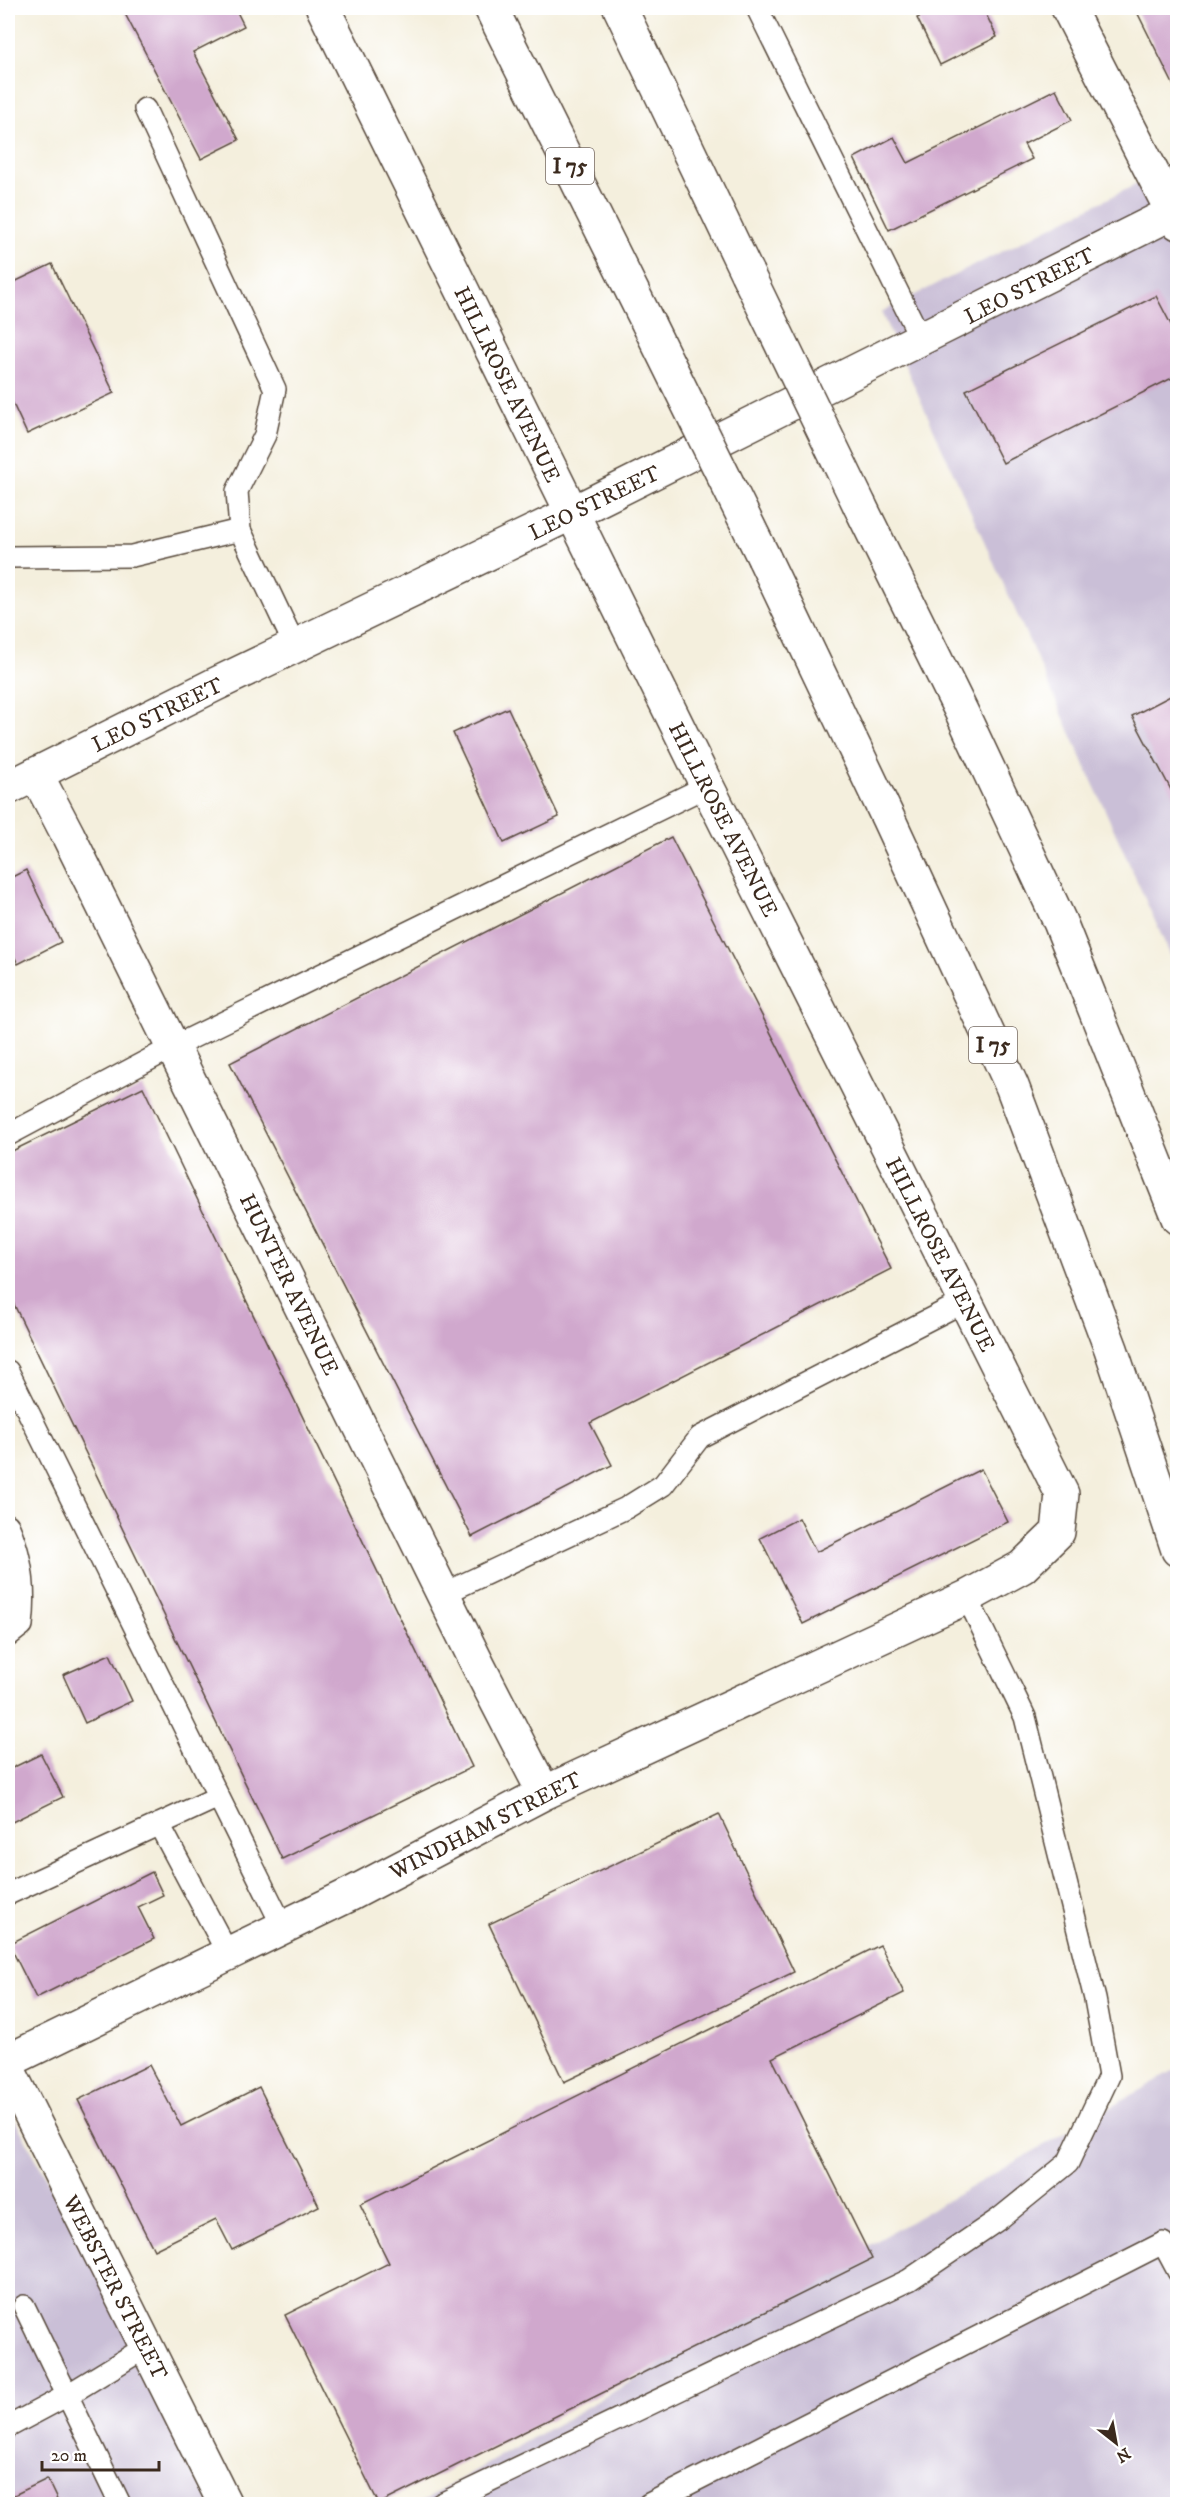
<svg xmlns="http://www.w3.org/2000/svg" width="1185" height="2512" viewBox="0 0 1185 2512" font-family="'IM FELL DW Pica',serif">
  <style>
    .industrial { fill: #cabfd7 }
    .building { fill: #d0a8cd }
    .lines { fill: none; stroke-linecap: round; stroke-linejoin: round }
    .service-casing { stroke: #57483b; stroke-width: 24 }
    .minor-casing { stroke: #57483b; stroke-width: 36 }
    .tertiary-casing { stroke: #57483b; stroke-width: 36 }
    .motorway-casing { stroke: #57483b; stroke-width: 36 }
    .service { stroke: #fff; stroke-width: 21 }
    .minor { stroke: #fff; stroke-width: 33 }
    .tertiary { stroke: #fff; stroke-width: 33 }
    .motorway { stroke: #fff; stroke-width: 33 }
    .motorway-bridge-casing { stroke: #57483b; stroke-width: 36; stroke-linecap: butt }
    .motorway-bridge { stroke: #fff; stroke-width: 33 }
    .labels { text-anchor: middle; stroke-width: 4.5; stroke-linejoin: round; paint-order: stroke }
    .shield { fill: #fff; stroke: #766a62; stroke-width: 1.5 }
    .shield-label { font-size: 21px; font-weight: bold; fill: #3b2a1e }
    .street-label { font-size: 22px; fill: #3b2a1e; stroke: #fff }
  </style>
  <rect width="100%" height="100%" fill="#fff"/>
  <filter id="ink" filterUnits="userSpaceOnUse"><feTurbulence type="fractalNoise" baseFrequency=".0167" numOctaves="2"/><feDisplacementMap in="SourceGraphic" scale="12" xChannelSelector="R" yChannelSelector="G"/><feConvolveMatrix kernelMatrix="1 2 1 2 8 2 1 2 1" color-interpolation-filters="sRGB"/></filter>
  <filter id="wash" filterUnits="userSpaceOnUse"><feTurbulence type="fractalNoise" baseFrequency=".008" numOctaves="4" result="noise"/><feDisplacementMap in="SourceGraphic" scale="24" xChannelSelector="R" yChannelSelector="G"/><feGaussianBlur stdDeviation="1.35" result="paint"/><feColorMatrix in="noise" values="0 0 0 0 0 0 0 0 0 0 0 0 0 0 0 0 0 1.4 0 .05"/><feComposite in="paint" operator="in"/></filter>
  <g filter="url(#wash)">
    <rect width="100%" height="100%" fill="#f4efdd"/>
    <path class="industrial" d="M1177,164V970L881,312Z
      M1177,2069V2504H417Z
      M8,2107L222,2504H8Z"/>
    <g id="blocks">
      <path class="building" d="M122,8H235L244,26L193,52L239,140L201,159Z
        M938,8H983L997,37L940,65L917,18Z
        M1135,8H1178V94Z
        M1056,89L1072,120L1024,144L1032,159L889,230L854,158L894,137L908,163Z
        M52,264L114,393L27,434L8,393V285Z
        M1156,296L1178,338V375L1003,463L966,390Z
        M1178,692V803L1132,716Z
        M508,708L559,817L504,843L453,733Z
        M671,837L891,1269L590,1423L612,1465L472,1537L230,1063Z
        M26,870L61,942L18,964L8,943V879Z
        M143,1087L472,1767L282,1859L8,1292V1153Z
        M981,1469L1008,1522L803,1624L760,1538L799,1518L816,1552Z
        M110,1654L132,1701L85,1723L63,1675Z
        M41,1754L63,1797L8,1824V1770Z
        M719,1814L794,1972L564,2082L489,1924Z
        M152,1872L163,1895L138,1907L154,1939L36,1998L9,1944Z
        M880,1945L904,1993L772,2058L872,2259L379,2504L285,2315L389,2263L360,2204Z
        M149,2065L181,2126L259,2087L319,2206L232,2250L216,2219L154,2250L78,2100Z
        M47,2479L59,2504H8V2498Z"/>
    </g>
  </g>
  <g filter="url(#ink)">
    <use href="#blocks" fill-opacity="0" stroke="#57483b" stroke-width="1.5"/>
    <g class="lines">
      <g class="service-casing">
        <path id="service" d="M757,8L921,339
          M145,109L275,389L265,435L237,491L240,530L295,646
          M8,557L132,556L240,530
          M8,1135L173,1047L707,786
          M8,1371L283,1927
          M8,1525C22,1556 26,1591 22,1625L8,1636
          M443,1594L626,1508L663,1485L700,1437L965,1301
          M159,1824L228,1954
          M8,1894L218,1797
          M24,2306L120,2504
          M8,2427L66,2396L146,2347
          M441,2504L909,2280L999,2219L1068,2163L1109,2076L1095,1999L1025,1717L967,1597
          M649,2504L1163,2243L1178,2271"/>
      </g>
      <g class="minor-casing">
        <path id="minor" d="M1068,8L1178,223
          M36,774L68,835L479,1667L544,1793
          M8,2061L351,1894L544,1793L967,1597L1022,1567L1058,1532L1062,1494L707,786L323,8"/>
      </g>
      <g class="tertiary-casing">
        <path id="tertiary" d="M8,788L214,685L572,513L1178,210
          M8,2069L225,2504"/>
      </g>
      <g class="motorway-casing">
        <path id="motorway" d="M491,8L649,325
          M620,8L747,273
          M860,506L962,713L1060,922L1178,1218
          M764,558L888,818L1012,1086L1111,1349L1178,1550"/>
      </g>
      <use href="#service" class="service"/>
      <use href="#minor" class="minor"/>
      <use href="#tertiary" class="tertiary"/>
      <use href="#motorway" class="motorway"/>
      <g class="motorway-bridge-casing">
        <path id="motorway-bridge" d="M747,273L860,506
          M649,325L764,558"/>
      </g>
      <use href="#motorway-bridge" class="motorway-bridge"/>
    </g>
  </g>
  <g class="labels">
    <g class="shield">
      <rect x="546" y="148" width="48" height="36" rx="4.5"/>
      <rect x="969" y="1027" width="48" height="36" rx="4.5"/>
    </g>
    <g class="shield-label">
      <text x="570" y="173">I 75</text>
      <text x="993" y="1052">I 75</text>
    </g>
    <g class="street-label">
      <text transform="translate(1029 285) rotate(-27)" y="8">LEO STREET</text>
      <text transform="translate(508 384) rotate(64)" y="8">HILLROSE AVENUE</text>
      <text transform="translate(594 502) rotate(-26)" y="8">LEO STREET</text>
      <text transform="translate(157 714) rotate(-26)" y="8">LEO STREET</text>
      <text transform="translate(724 819) rotate(63)" y="8">HILLROSE AVENUE</text>
      <text transform="translate(941 1254) rotate(63)" y="8">HILLROSE AVENUE</text>
      <text transform="translate(290 1284) rotate(64)" y="8">HUNTER AVENUE</text>
      <text transform="translate(485 1825) rotate(-27)" y="8">WINDHAM STREET</text>
      <text transform="translate(116 2287) rotate(63)" y="8">WEBSTER STREET</text>
    </g>
  </g>
  <rect width="1185" height="2512" fill="none" stroke="#fff" stroke-width="30"/>
  <g transform="translate(1116 2443) rotate(149)" stroke="#ffffff" stroke-width="4.5" paint-order="stroke">
  <path d="M0-4.5L10 22L0 15L-10 22Z" fill="#3b2a1e"/>
  <text y="-9" font-size="16" font-weight="bold" text-anchor="middle" fill="#3b2a1e">N</text>
  </g>
  <path d="M42 2461v9h117v-9" fill="none" stroke="#3b2a1e" stroke-width="3"/>
  <text x="51" y="2461" font-size="18" fill="#3b2a1e" stroke="#ffffff" stroke-width="4.5" paint-order="stroke">20 m</text>
</svg>
